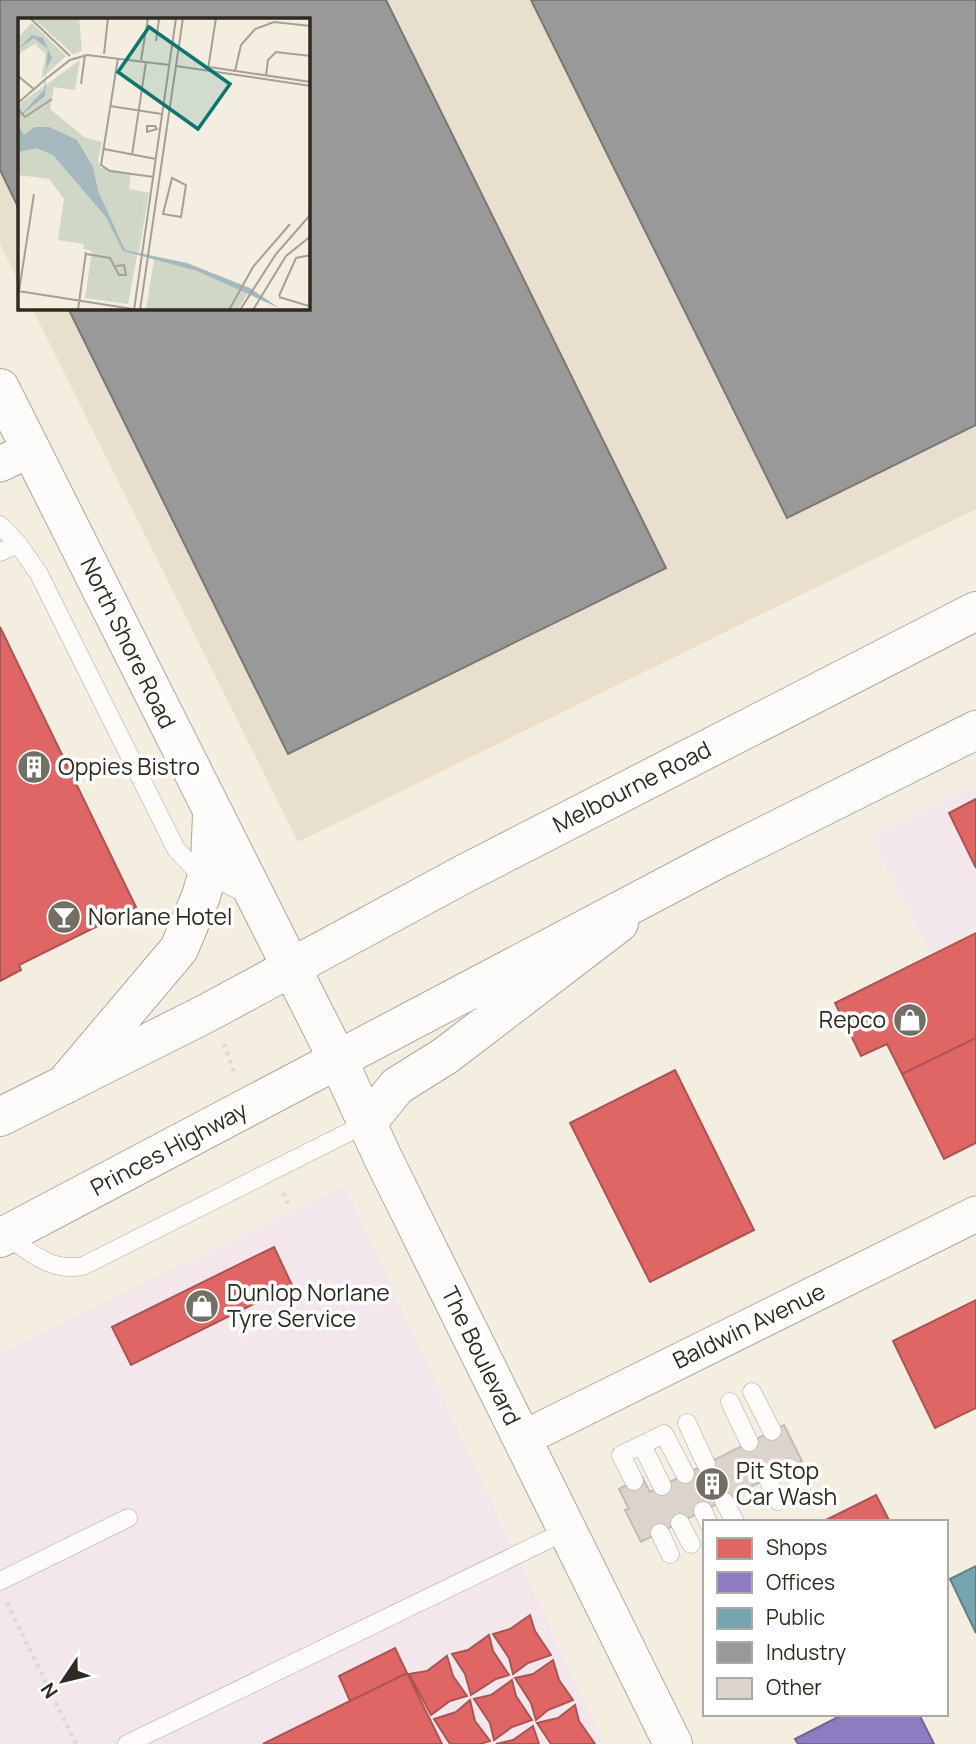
<svg xmlns="http://www.w3.org/2000/svg" width="976" height="1744" viewBox="0 0 976 1744" font-family="Manrope,sans-serif">
  <style>
    .commercial { fill: #f3e7eb }
    .industrial { fill: #e8dfce }
    .shops { fill: #e06666; stroke: #ab5452; stroke-width: 2 }
    .offices { fill: #8e7cc3; stroke: #726493; stroke-width: 2 }
    .public { fill: #76a5af; stroke: #618085; stroke-width: 2 }
    .industry { fill: #999; stroke: #797875; stroke-width: 2 }
    .building { fill: #dcd4cc; stroke: #c2bbb3; stroke-width: 2 }
    .lines { fill: none; stroke-linecap: round; stroke-linejoin: round }
    .service-casing { stroke: #aea9a0; stroke-width: 19 }
    .minor-casing { stroke: #aea9a0; stroke-width: 37 }
    .secondary-casing { stroke: #aea9a0; stroke-width: 40 }
    .trunk-casing { stroke: #aea9a0; stroke-width: 40 }
    .path { stroke: #dcdad7; stroke-width: 4.5; stroke-dasharray: 3.5 5; stroke-linecap: butt }
    .service { stroke: #fdfcfa; stroke-width: 18 }
    .minor { stroke: #fdfcfa; stroke-width: 35 }
    .secondary { stroke: #fdfcfa; stroke-width: 38 }
    .trunk { stroke: #fdfcfa; stroke-width: 38 }
    .labels { text-anchor: middle; stroke-width: 7; stroke-linejoin: round; paint-order: stroke }
    .street-label { font-size: 23px; fill: #2f2b22; stroke: #fff }
    .poi-label { font-size: 23px; fill: #2f2b22; stroke: #fff; text-anchor: start }
    .inset-road { fill: none; stroke: #a5a095; stroke-width: 2 }
    .view { fill: #0f766e; fill-opacity: 0.15; stroke: #0f766e; stroke-width: 3.5 }
    .inset-edge { fill: none; stroke: #2f2b22; stroke-width: 3.5 }
  </style>
  <rect width="100%" height="100%" fill="#f4eee1"/>
  <path class="commercial" d="M976,784V929L929,953L870,837Z
    M344,1185L604,1744H0V1353Z"/>
  <path class="industrial" d="M0,0H976V509L298,842L32,308H308V19H19V282L0,244Z"/>
  <path class="shops" d="M0,627L136,907L19,965L21,970L0,981Z
    M976,799V868L949,813Z
    M976,933V1038L902,1074L887,1044L861,1056L835,1003Z
    M976,1038V1143L944,1159L902,1074Z
    M675,1070L754,1230L650,1282L570,1123Z
    M274,1247L292,1285L131,1365L112,1327Z
    M976,1300V1408L935,1428L893,1341Z
    M876,1495L890,1522H822Z
    M530,1615L535,1631L551,1655L528,1663L513,1674L509,1658L493,1634L510,1629Z
    M489,1635L493,1651L509,1675L496,1679L471,1695L465,1674L452,1654L468,1650Z
    M395,1648L407,1673L350,1701L339,1676Z
    M447,1656L453,1676L467,1696L450,1701L431,1715L409,1674L427,1671Z
    M553,1660L559,1680L573,1700L548,1710L536,1720L531,1703L515,1678L533,1674Z
    M407,1673L442,1744H263L350,1701Z
    M512,1680L516,1696L532,1720L512,1727L494,1740L490,1723L474,1699L491,1695Z
    M470,1700L475,1721L490,1741L480,1744H450L434,1719L456,1712Z
    M575,1705L579,1721L595,1744H551L537,1723L558,1718Z
    M533,1726L539,1744H496L513,1740Z"/>
  <path class="offices" d="M844,1714H919L934,1744H798L795,1739Z"/>
  <path class="public" d="M976,1566V1633L950,1579Z"/>
  <path class="industry" d="M0,0H386L666,568L288,754L68,308H308V19H19V209L0,170Z
    M531,0H976V425L787,518Z"/>
  <path class="building" d="M784,1425L802,1461L641,1542L625,1510L629,1509L619,1489L642,1477L650,1492Z"/>
  <g class="lines">
    <g class="service-casing">
      <path id="service" d="M0,525L18,544L39,574L176,849L192,866L250,896
        M0,552L18,544
        M4,1235C31,1252 50,1272 83,1266L367,1123
        M752,1392L772,1431
        M730,1402L749,1442
        M687,1423L706,1464
        M642,1445L662,1486
        M790,1468L801,1489
        M768,1479L778,1501
        M634,1481L621,1455L664,1434L685,1474
        M724,1501L735,1522
        M703,1511L708,1522
        M680,1523L691,1544
        M660,1533L670,1554
        M0,1581L128,1518
        M127,1744L568,1530"/>
    </g>
    <g class="minor-casing">
      <path id="minor" d="M0,464L32,449
        M522,1439L976,1214"/>
    </g>
    <g class="secondary-casing">
      <path id="secondary" d="M0,388L291,967
        M338,1060L383,1158L673,1744
        M64,1085L179,949L201,896L210,865L212,814
        M367,1123L397,1086L445,1056L619,923"/>
    </g>
    <g class="trunk-casing">
      <path id="trunk" d="M291,967L338,1060
        M0,1117L207,1013L462,875L976,611
        M0,1238L714,861L976,730"/>
    </g>
    <path class="path" d="M224,1044L235,1075
      M283,1193L289,1206
      M7,1603L76,1744"/>
    <use href="#service" class="service"/>
    <use href="#minor" class="minor"/>
    <use href="#secondary" class="secondary"/>
    <use href="#trunk" class="trunk"/>
  </g>
  <defs>
    <g id="building-disc" transform="scale(1.75)"><circle r="9.5" fill="#746f65" stroke="#fff"/><path d="M-4-6H4V6H1V3H-1V6H-4ZM-2.5-4.3h1.7v1.8h-1.7ZM.8-4.3h1.7v1.8H.8ZM-2.5-1h1.7V.8h-1.7ZM.8-1h1.7V.8H.8Z" fill="#fff"/></g>
    <g id="bar-disc" transform="scale(1.75)"><circle r="9.5" fill="#746f65" stroke="#fff"/><path d="M-6-5H6L.8 .8V4.5H3.5V6h-7V4.5H-.8V.8Z" fill="#fff"/></g>
    <g id="shop-disc" transform="scale(1.75)"><circle r="9.5" fill="#746f65" stroke="#fff"/><path d="M-5-2.5h2.3a2.7 3.5 0 0 1 5.4 0H5L5.5 6h-11ZM-1.5-2.5h3a1.5 2.3 0 0 0-3 0Z" fill="#fff"/></g>
  </defs>
  <g fill-rule="evenodd">
    <use href="#building-disc" x="34" y="767"/>
    <use href="#bar-disc" x="64" y="917"/>
    <use href="#shop-disc" x="910" y="1020"/>
    <use href="#shop-disc" x="202" y="1306"/>
    <use href="#building-disc" x="712" y="1484"/>
  </g>
  <g class="labels">
    <g class="street-label">
      <text transform="translate(128 643) rotate(64)" y="8">North Shore Road</text>
      <text transform="translate(632 787) rotate(-27)" y="8">Melbourne Road</text>
      <text transform="translate(169 1149) rotate(-28)" y="8">Princes Highway</text>
      <text transform="translate(749 1326) rotate(-26)" y="8">Baldwin Avenue</text>
      <text transform="translate(481 1356) rotate(64)" y="8">The Boulevard</text>
    </g>
    <g class="poi-label">
      <text x="58" y="775">Oppies Bistro</text>
      <text x="88" y="925">Norlane Hotel</text>
      <text x="886" y="1028" text-anchor="end">Repco</text>
      <text x="227" y="1301">Dunlop Norlane<tspan x="227" dy="26">Tyre Service</tspan></text>
      <text x="736" y="1479">Pit Stop<tspan x="736" dy="26">Car Wash</tspan></text>
    </g>
  </g>
  <g transform="translate(18 18)">
    <rect width="292" height="292" fill="#f4eee1"/>
    <path d="M61,0L64,33L55,36L16,1ZM14,5L48,38L23,61L28,36L17,26L0,36V19ZM62,42L57,72L36,69L32,91L66,119L84,124L80,143L83,150L113,155L111,171L131,175L110,286L67,280L74,233L65,231L66,226L40,222L46,181L31,161L0,157V87ZM136,241L179,253L230,275L220,292H128Z" fill="#d0d7c6"/>
    <path d="M126,174L131,175L121,234L106,226L115,231L119,227Z" fill="#d1dac7"/>
    <path d="M14,17L25,20L34,40L28,51L27,78L0,100L26,72L30,31L16,20L0,31ZM0,107L6,117L17,109H31L59,122L75,149L80,173L107,232L169,245L232,270L261,290L179,253L105,233L88,199L35,137L18,130L0,134Z" fill="#a4b8be"/>
    <path class="inset-road" d="M12,0L52,38M138,23L141,1M86,36L90,0M100,40L83,147L92,153L136,159M123,42L130,0M158,48L293,68M191,49L293,64M190,51L198,0M217,53L223,27L237,11L256,4L293,8M0,58L17,72M248,58L250,42L258,34L293,38M29,60L52,42L69,37L152,47M63,66L67,37M0,85L30,59M92,88L144,96M0,91L7,99L34,81M129,108H137L139,111L129,114ZM86,131L138,141M114,137L128,44M154,160L168,167L163,199L145,196ZM68,236L92,240L101,257H108L106,247L98,248M0,273L115,291M1,273L16,176M261,278L278,240L293,237M261,279L291,288M60,292L68,234M116,292L158,0M122,292L165,0M211,292L235,249L272,206M222,292L258,236L293,196M235,292L268,238L293,218"/>
    <path class="view" d="M131,9L212,66L180,111L100,54Z"/>
    <rect width="292" height="292" class="inset-edge"/>
  </g>
  <rect x="703" y="1520" width="245" height="196" fill="#ffffff" stroke="#acaaa7" stroke-width="2"/>
  <rect x="717" y="1538" width="35" height="21" fill="#e06666" stroke="#acaaa7" stroke-width="2"/>
  <text x="766" y="1555" font-size="21" fill="#2f2b22">Shops</text>
  <rect x="717" y="1572" width="35" height="21" fill="#8e7cc3" stroke="#acaaa7" stroke-width="2"/>
  <text x="766" y="1590" font-size="21" fill="#2f2b22">Offices</text>
  <rect x="717" y="1608" width="35" height="21" fill="#76a5af" stroke="#acaaa7" stroke-width="2"/>
  <text x="766" y="1625" font-size="21" fill="#2f2b22">Public</text>
  <rect x="717" y="1642" width="35" height="21" fill="#999999" stroke="#acaaa7" stroke-width="2"/>
  <text x="766" y="1660" font-size="21" fill="#2f2b22">Industry</text>
  <rect x="717" y="1678" width="35" height="21" fill="#dcd4cc" stroke="#acaaa7" stroke-width="2"/>
  <text x="766" y="1695" font-size="21" fill="#2f2b22">Other</text>
  <g transform="translate(63 1681) rotate(235)" stroke="#ffffff" stroke-width="5" paint-order="stroke">
  <path d="M0-5L12 26L0 18L-12 26Z" fill="#2f2b22"/>
  <text y="-10" font-size="19" font-weight="bold" text-anchor="middle" fill="#2f2b22">N</text>
  </g>
</svg>
